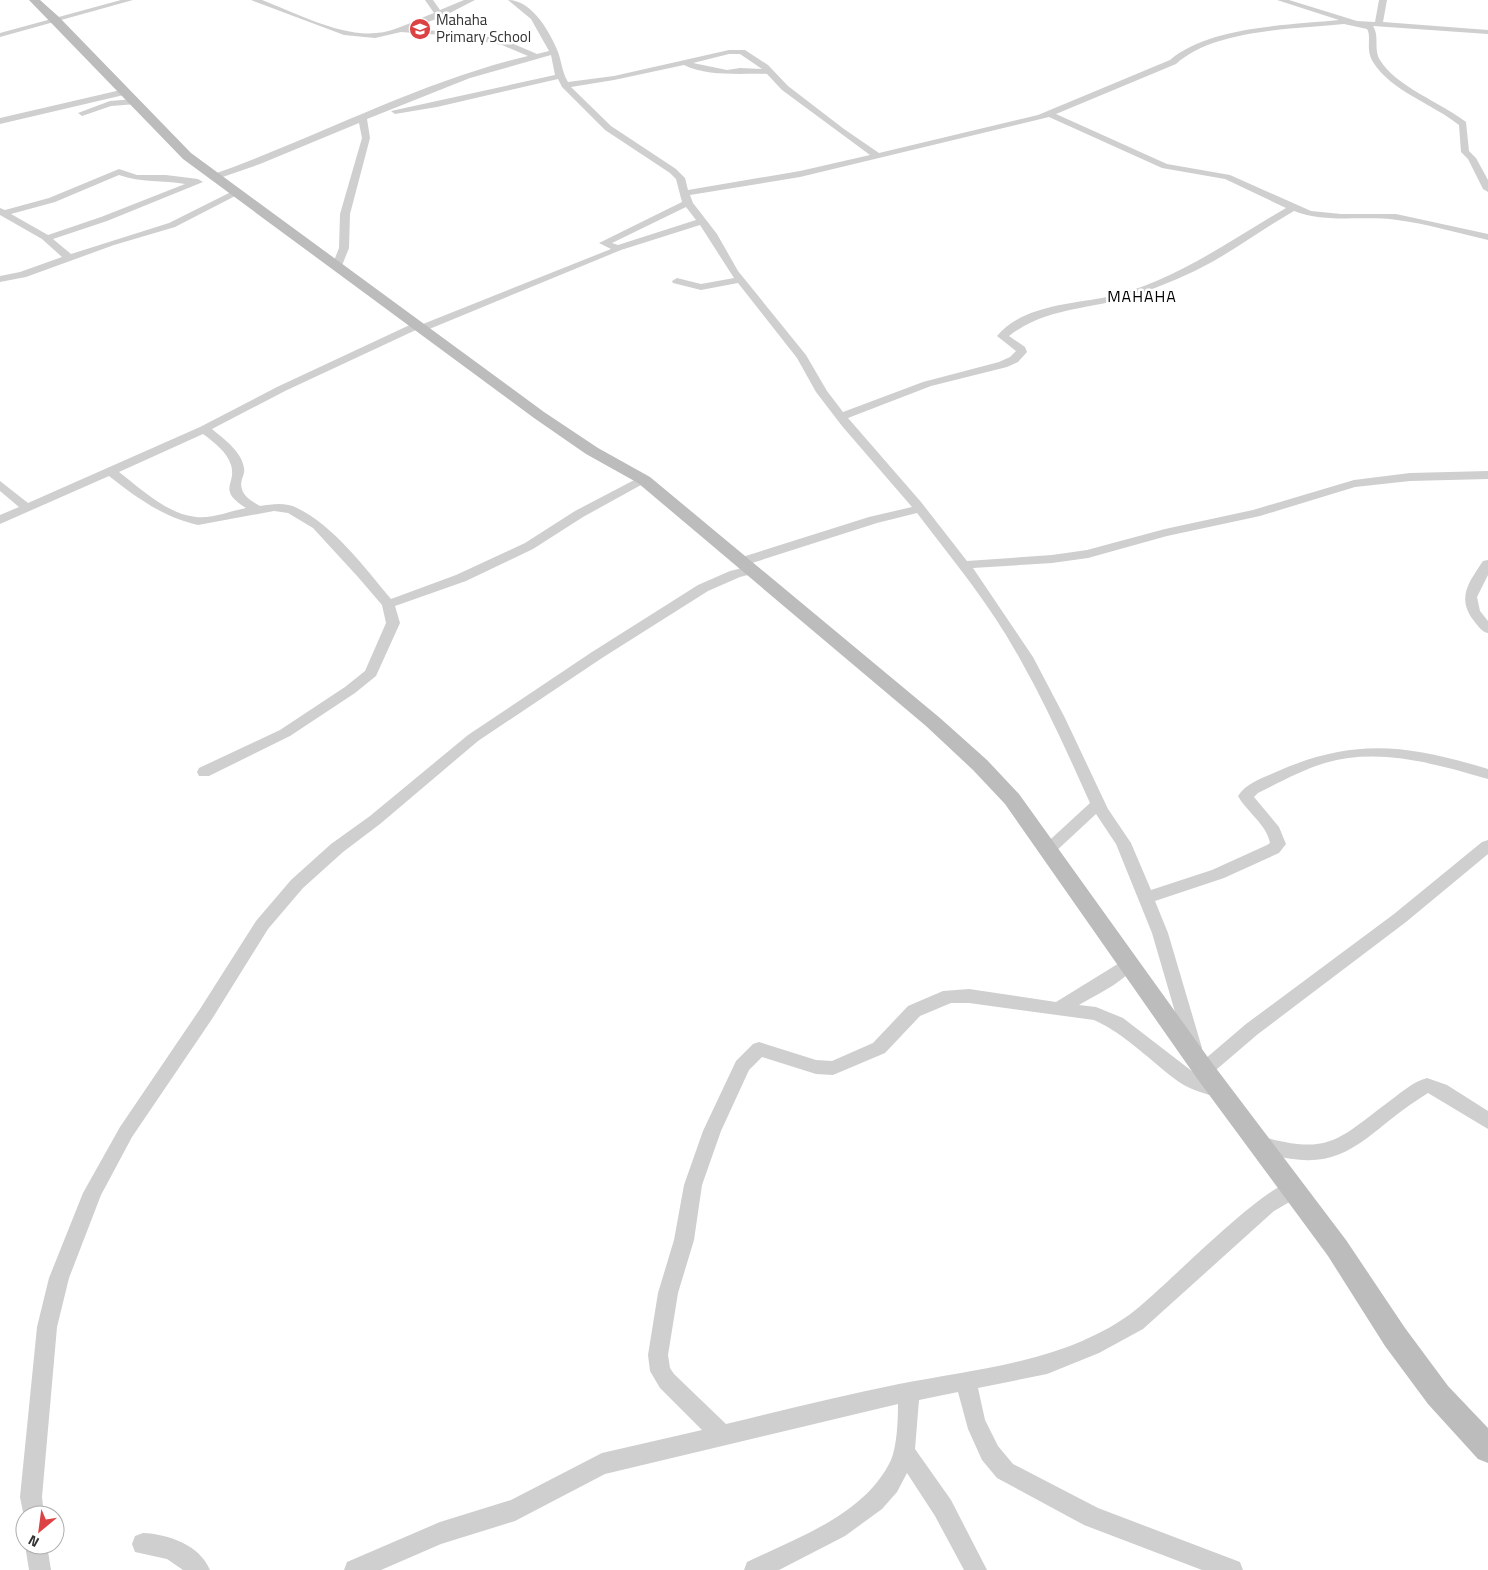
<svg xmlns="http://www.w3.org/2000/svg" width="1488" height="1570" viewBox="0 0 1488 1570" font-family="'Titillium Web',sans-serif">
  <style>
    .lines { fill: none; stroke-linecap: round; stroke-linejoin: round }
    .street { fill: #cfcfcf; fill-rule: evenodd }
    .secondary { fill: #bcbcbc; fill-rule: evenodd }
    .labels { text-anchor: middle; stroke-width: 5; stroke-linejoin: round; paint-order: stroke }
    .far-poi-label { font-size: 15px; fill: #323232; stroke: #fff; text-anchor: start }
    .far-quarter-label { font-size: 16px; letter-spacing: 1px; fill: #000; stroke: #fff }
  </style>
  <rect width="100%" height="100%" fill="#fff"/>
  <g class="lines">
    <path class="street" d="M121,0H133L0,37V33Z
      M251,0H262C294,12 341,37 376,33C395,32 415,20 434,13L425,0H433L440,10L464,0H475L442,17L408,29L471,33L507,41L537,54L549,51L531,19L508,0C532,0 550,32 558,52C562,63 562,72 568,82L614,76L729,50H745L768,65L788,86L844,129L879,153L1038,115L1170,60C1209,26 1290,25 1339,20L1277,0H1289L1357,21L1375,22L1379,0H1387L1383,22L1488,30V34L1373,26C1380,37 1373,48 1380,60C1395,86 1442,103 1466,122L1469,151L1476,158L1488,180V192L1483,189L1468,159L1461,152L1459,125C1433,104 1391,91 1373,62C1365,49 1372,37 1367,29L1344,24C1295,29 1214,29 1176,64L1056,114L1167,164L1230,175L1311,211L1341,214H1396L1488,234V240C1458,233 1428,224 1397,220C1362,215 1328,224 1294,211C1266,227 1240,246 1212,262C1190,274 1166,284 1142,293C1098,310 1048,305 1009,336L1025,347L1027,352L1018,362L1007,367L931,386L848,418L921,502L967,561L1052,555L1087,550L1165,529L1253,510L1354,480L1410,473L1488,471V479L1410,481L1355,487L1260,516L1167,536L1088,558L1052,563L973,568L1033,657L1065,718L1108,809L1131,843L1151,890L1212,870L1267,845L1270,843C1267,825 1247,812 1238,796C1246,783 1263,778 1276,772C1355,737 1408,745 1488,769V779C1436,764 1379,747 1325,763C1302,770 1280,782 1258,793L1254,797L1279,827L1286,844L1279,853L1224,878L1155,901L1168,933L1202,1048L1199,1053L1193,1055L1187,1053L1152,933L1116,844L1096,814L1054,853H1042L1040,849L1090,803C1068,754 1046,705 1020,659C991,606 953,560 917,513L877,523L746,565H736L735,562L736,559L869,517L912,507L842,426L816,392L797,358L738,283L701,290L673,283L672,281L677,278L701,284L734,278L700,225L621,250L427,330L418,329L285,391L212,429C224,439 242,452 244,468C245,472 243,476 242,479C238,493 249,500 260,506C272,504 286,502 297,508C333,525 365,568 391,599L456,575L525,543L575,511L640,477H648L650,480L583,517L533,549L466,581L395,606L400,623L376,676L355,693L290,736L209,776H199L197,772L199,768L280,730L345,687L365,671L386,623L382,605L358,577L313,528L288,513L274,511L198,525C163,517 137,498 109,476L0,524V515L19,507L0,491V481L28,503L200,427L277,387L414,323L423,324L611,249L599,243L682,202L676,179L670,173L605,130L562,87L558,79L437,107L395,114L391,111L555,75L551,55L470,78L367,119L370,138L350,214L349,248L341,268H333L332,266L339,248L340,214L362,138L359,123L260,164L214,180L209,177L211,175C317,138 418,82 528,56L502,45L454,36L401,32L375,38L344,35ZM729,54H740L762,69L740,68L727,70L693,63ZM684,65C708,77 741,73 767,74L782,90L870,155L800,171L688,190L685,178L676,169L611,126L571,87L614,80ZM1049,117L1162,168L1225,179L1286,208C1227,242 1170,285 1102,298C1068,304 1021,307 997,336L1016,351L1010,357L999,362L923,382L843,412L827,391L806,355L738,271L717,234L693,203L690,195L800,177ZM686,207L696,220L618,245L612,243ZM203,434C214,442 227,452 231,465C237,485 216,489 246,508C231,511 211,519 196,517C167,514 141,489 119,472Z
      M125,89L128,90V94L0,124V118Z
      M134,99L137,100V104L111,106L82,116L78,113L110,101Z
      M119,169L137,175H166L198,179L203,182L107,221L53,239L71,254L169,223L233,191L241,193L175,227L114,245L26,277L0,282V276L20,272L62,257L42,239L0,215V208L5,210L49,198ZM119,175C141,183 163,180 185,184L101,217L48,235L11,214L55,202Z
      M1488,560V575L1477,597L1480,611L1488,621V633C1482,632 1478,626 1474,621C1456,598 1469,582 1483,561Z
      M751,566L756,567L757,570L756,573L740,577L708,591L602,658L478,741L380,824L343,852L303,888L268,929L212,1019L132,1137L101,1195L69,1278L57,1327L42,1497L44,1515H25V1522L20,1497L37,1327L49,1278L83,1193L120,1127L200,1009L256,921L291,880L331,844L370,816L468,735L592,652L698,585L730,571Z
      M1488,840V854L1406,922L1258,1034L1210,1075L1203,1077L1225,1086L1228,1091L1225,1096L1219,1098C1207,1094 1190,1090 1179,1082C1150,1061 1127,1035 1094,1020L969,1003H951L920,1016L885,1053L833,1075L816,1074L762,1057L749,1070L721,1131L702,1185L694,1240L678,1293L668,1355L670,1368L674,1374L726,1424C783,1410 841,1396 899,1384C976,1369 1063,1362 1129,1315C1160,1293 1264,1183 1293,1182C1294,1182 1299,1184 1300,1184L1302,1190L1300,1196L1274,1211L1143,1329L1099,1353L1047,1374L978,1388L985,1420L998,1446L1013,1464L1098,1508L1240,1562L1243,1570H1202L1084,1525L997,1478L982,1460L968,1429L958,1392L919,1400L915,1449L951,1500L987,1570H964L935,1516L907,1473L897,1492L882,1509L845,1536L779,1570H744L747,1562C798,1537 865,1515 891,1460C897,1446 898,1420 898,1404L605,1474L515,1521L441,1544L381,1570H344L347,1562L440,1522L511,1500L602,1453L702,1430L660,1388L650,1371L648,1355L658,1293L674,1240L684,1185L703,1131L736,1061L753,1044L759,1042L816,1060L832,1061L873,1043L908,1006L943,991L969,989L1056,1002L1129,957L1135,959L1137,963C1128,980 1096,995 1079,1005L1096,1007L1123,1018L1197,1075L1195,1070L1198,1065L1246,1024L1394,914L1482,842Z
      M1427,1078L1447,1085L1488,1111V1129L1428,1093C1358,1136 1347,1182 1253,1149L1251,1144L1253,1139L1260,1136C1330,1156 1337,1140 1391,1100C1403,1091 1413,1082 1427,1078Z
      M143,1533C168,1534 200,1545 210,1570H183L167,1559L135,1552L132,1544L135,1536Z
      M25,1545H47L51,1570H29Z"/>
    <path class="secondary" d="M29,0H40L59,17L191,153L544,412L598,448L650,477L940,718L987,760L1019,794L1212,1063L1346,1240L1405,1328L1448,1386L1488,1428V1463L1478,1459L1428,1404L1385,1346L1328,1256L1196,1077L1005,804L973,770L926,726L638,483L586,454L534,418L183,159Z"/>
  </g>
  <defs>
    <g id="school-disc" transform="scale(1.125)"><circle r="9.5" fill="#dc4144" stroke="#fff"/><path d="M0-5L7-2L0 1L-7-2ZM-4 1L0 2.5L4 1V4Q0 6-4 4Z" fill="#fff"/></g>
  </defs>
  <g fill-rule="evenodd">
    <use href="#school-disc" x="420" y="29"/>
  </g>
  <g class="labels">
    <g class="far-poi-label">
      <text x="436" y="25">Mahaha<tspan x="436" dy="17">Primary School</tspan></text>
    </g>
    <g class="far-quarter-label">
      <text x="1142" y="302">MAHAHA</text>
    </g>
  </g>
  <g transform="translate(40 1530) rotate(209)"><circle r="24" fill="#ffffff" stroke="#adadad"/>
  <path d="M0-4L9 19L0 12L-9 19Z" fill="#dc4144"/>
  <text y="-8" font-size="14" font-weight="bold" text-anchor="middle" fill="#323232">N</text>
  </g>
</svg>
